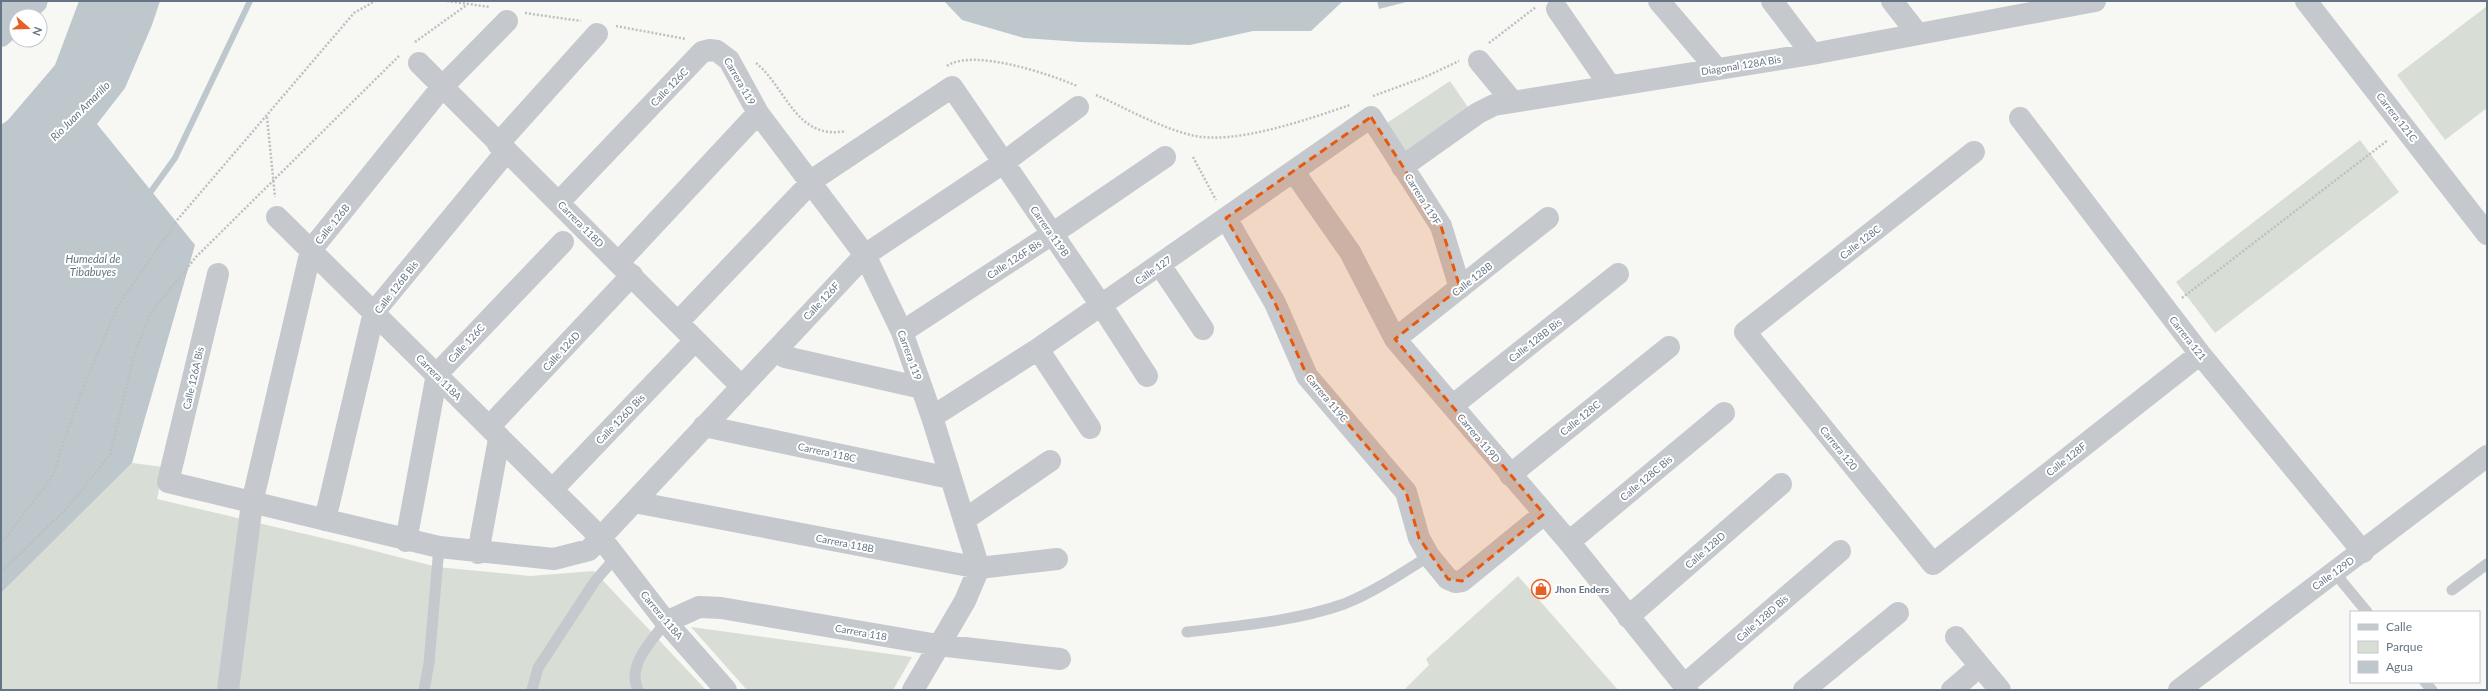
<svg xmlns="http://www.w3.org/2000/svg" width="2488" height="691" viewBox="0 0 2488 691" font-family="Lato,sans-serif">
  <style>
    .green { fill: #d8ded5 }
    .water { fill: #bdc7cc }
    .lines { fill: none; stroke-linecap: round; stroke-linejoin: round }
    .stream { stroke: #bdc7cc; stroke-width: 6 }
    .path { stroke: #bdbfc1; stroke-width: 2.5; stroke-dasharray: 2 2; stroke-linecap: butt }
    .service { stroke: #c5c8cc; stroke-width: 11 }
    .minor { stroke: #c5c8cc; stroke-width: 22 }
    .tertiary { stroke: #c5c8cc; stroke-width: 22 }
    .marked { fill: #e8590c; fill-opacity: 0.2; stroke: #e8590c; stroke-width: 3; stroke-dasharray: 8 5; stroke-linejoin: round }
    .labels { text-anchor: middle; stroke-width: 4; stroke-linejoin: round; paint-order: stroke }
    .street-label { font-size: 10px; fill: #667585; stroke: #fff }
    .poi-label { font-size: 10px; font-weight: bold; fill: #667585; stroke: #fff; text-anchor: start }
    .water-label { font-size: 11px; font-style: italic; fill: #627781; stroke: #fff }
  </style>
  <rect width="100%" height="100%" fill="#f7f7f4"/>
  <path class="green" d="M2487,6V108L2445,140L2397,75Z
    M1450,81L1472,113L1405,157L1384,125Z
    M2360,140L2399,192L2215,333L2176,282Z
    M132,463L164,467L157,499L352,545L437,567L530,576L594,571L706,690H1V593Z
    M1518,576L1618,690H1404L1429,665L1426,659Z
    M691,627L912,657L893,690H747Z"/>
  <path class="water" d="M1,1H48L46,8L38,16H16V37L6,46L1,47Z
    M79,1H160L152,25L125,88L97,124L195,245L132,463L1,593V125L8,120L55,65Z
    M944,1H1343L1311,31H1253L1190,45L1080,42L1024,38L962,20Z
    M1377,1H1410L1379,9Z"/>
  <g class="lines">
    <path class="stream" d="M147,197L175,158L250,1"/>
    <path class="path" d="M447,1L490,7
      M525,13L581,21
      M616,26L686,39
      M415,42L468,4
      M1489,43L1536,7
      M756,63C786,87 796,141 846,131
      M947,66C972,48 1050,74 1077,86
      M1096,95C1126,108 1158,127 1191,135C1234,146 1308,119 1350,105
      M1373,96L1425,77L1459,61
      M267,117L275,197
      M1193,157L1216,200
      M2182,298L2388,140
      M1,544L52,477L77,403L117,307L178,219L354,13L375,1
      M1,572L67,508L110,455L135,352L150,314L196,257L399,56"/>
    <path class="service" d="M2334,572L2367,612
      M2452,590L2487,564
      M1187,632C1238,626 1296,621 1344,604C1374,592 1402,573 1429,556
      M2425,682L2432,690
      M424,690L429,663L439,547
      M532,690L538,668L595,581L615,558
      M638,690C626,666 652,640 666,622"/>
    <path class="minor" d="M1659,1L1716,68
      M1772,1L1812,54
      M1892,1L1917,33
      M2306,1L2487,234
      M1557,9L1610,86
      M1479,61L1512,101
      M419,63L742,387
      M2020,118L2200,354L2363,552
      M498,144L597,34
      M1974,152L1745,332L1933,564L2200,354
      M1402,167L1478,113L1494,105L1812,54L2095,1
      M1294,172L1350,252L1395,339L1569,542L1688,690
      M811,181L952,87L1101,305L1147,376
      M559,202L702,52L710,50L717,51L729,60L758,113L865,255L902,332L932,417L979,568L965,601L913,690
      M277,217L601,538L666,622L726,690
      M1226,218L1275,303L1307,376L1406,492L1419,538L1429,556L1448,579L1455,582L1462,581L1544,514
      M619,262L758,113
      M1160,265L1203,329
      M218,274L168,482L439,547L554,559L589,550L865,255L1003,163L1078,107
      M679,321L802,192
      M902,332L1052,234L1165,157
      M1395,339L1548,218
      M1038,349L1090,428
      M785,357L922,388
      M1452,406L1618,274
      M932,417L1038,349L1371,117L1441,226L1460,288
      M704,426L950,478
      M489,427L632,275
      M1510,475L1669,347
      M553,489L687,349
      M634,502L979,568L1057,559
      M325,520L374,312L506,152
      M964,520L1050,461
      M406,541L437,374L563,242
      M1569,542L1724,413
      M478,553L499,439
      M1628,617L1781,484
      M666,622L699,607L721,608L938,645L1060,659
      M1956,637L2000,690
      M1684,685L1840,551
      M228,690L252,503L311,250L442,87L507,21
      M1804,690L1898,613
      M1952,690L1980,666"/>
    <path class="tertiary" d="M2179,690L2487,456"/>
  </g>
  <path class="marked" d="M1371,117L1441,226L1460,288L1395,339L1544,514L1462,581L1448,579L1419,538L1406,492L1307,376L1275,303L1226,218Z"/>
  <defs>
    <g id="shop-ring" transform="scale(1)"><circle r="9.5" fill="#fff" stroke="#e56026" stroke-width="1.5"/><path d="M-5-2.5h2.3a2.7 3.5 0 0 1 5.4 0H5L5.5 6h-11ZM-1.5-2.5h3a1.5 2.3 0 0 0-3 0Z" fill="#e56026"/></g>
  </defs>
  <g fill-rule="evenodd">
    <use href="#shop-ring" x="1541" y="589"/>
  </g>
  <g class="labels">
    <g class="street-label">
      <text transform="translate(1741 65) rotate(-9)" y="4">Diagonal 128A Bis</text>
      <text transform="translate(740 81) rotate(60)" y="4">Carrera 119</text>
      <text transform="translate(669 87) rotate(-46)" y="4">Calle 126C</text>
      <text transform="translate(2397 117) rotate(52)" y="4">Carrera 121C</text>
      <text transform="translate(1423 199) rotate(58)" y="4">Carrera 119F</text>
      <text transform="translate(332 224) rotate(-51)" y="4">Calle 126B</text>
      <text transform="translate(581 224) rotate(45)" y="4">Carrera 118D</text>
      <text transform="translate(1050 231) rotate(55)" y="4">Carrera 119B</text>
      <text transform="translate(1860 242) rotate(-38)" y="4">Calle 128C</text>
      <text transform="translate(1014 259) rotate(-33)" y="4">Calle 126F Bis</text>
      <text transform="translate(1153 270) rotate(-35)" y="4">Calle 127</text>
      <text transform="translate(1472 279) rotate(-38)" y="4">Calle 128B</text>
      <text transform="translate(396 287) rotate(-52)" y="4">Calle 126B Bis</text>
      <text transform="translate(821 301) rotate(-47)" y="4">Calle 126F</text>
      <text transform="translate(2188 338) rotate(52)" y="4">Carrera 121</text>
      <text transform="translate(1535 340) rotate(-38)" y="4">Calle 128B Bis</text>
      <text transform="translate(466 343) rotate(-47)" y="4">Calle 126C</text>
      <text transform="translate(561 351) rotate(-47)" y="4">Calle 126D</text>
      <text transform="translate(910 355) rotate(70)" y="4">Carrera 119</text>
      <text transform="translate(439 377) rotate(45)" y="4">Carrera 118A</text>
      <text transform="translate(193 378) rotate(-77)" y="4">Calle 126A Bis</text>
      <text transform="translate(1327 398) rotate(50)" y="4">Carrera 119C</text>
      <text transform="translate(1580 418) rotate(-39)" y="4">Calle 128C</text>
      <text transform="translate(620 419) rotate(-46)" y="4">Calle 126D Bis</text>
      <text transform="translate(1479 438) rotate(50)" y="4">Carrera 119D</text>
      <text transform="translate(1839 448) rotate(51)" y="4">Carrera 120</text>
      <text transform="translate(827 452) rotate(12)" y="4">Carrera 118C</text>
      <text transform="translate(2066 459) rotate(-38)" y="4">Calle 128F</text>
      <text transform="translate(1646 478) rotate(-40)" y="4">Calle 128C Bis</text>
      <text transform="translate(845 543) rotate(11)" y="4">Carrera 118B</text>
      <text transform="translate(1705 550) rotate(-41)" y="4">Calle 128D</text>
      <text transform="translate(2333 573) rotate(-36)" y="4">Calle 129D</text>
      <text transform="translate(662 615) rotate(50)" y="4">Carrera 118A</text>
      <text transform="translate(1762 618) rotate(-41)" y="4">Calle 128D Bis</text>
      <text transform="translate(861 632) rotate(10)" y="4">Carrera 118</text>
    </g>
    <g class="poi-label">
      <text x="1555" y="593">Jhon Enders</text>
    </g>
    <g class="water-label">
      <text transform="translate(80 111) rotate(-45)" y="4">Río Juan Amarillo</text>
      <text x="93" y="263">Humedal de<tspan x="93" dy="13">Tibabuyes</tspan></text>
    </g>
  </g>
  <rect width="2488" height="691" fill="none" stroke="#667585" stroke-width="4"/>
  <rect x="2350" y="611" width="130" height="72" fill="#ffffff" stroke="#c2c8ce"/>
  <rect x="2358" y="624" width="20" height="6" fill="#c5c8cc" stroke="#c2c8ce"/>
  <text x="2386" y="631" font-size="12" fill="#667585">Calle</text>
  <rect x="2358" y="641" width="20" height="12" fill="#d8ded5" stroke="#c2c8ce"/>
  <text x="2386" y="651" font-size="12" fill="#667585">Parque</text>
  <rect x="2358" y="661" width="20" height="12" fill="#bdc7cc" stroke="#c2c8ce"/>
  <text x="2386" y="671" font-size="12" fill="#667585">Agua</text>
  <g transform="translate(28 28) rotate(110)"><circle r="19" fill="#ffffff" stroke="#c2c8ce"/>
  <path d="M0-3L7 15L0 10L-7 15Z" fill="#e56026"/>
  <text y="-6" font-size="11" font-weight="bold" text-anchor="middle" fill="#667585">N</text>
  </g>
</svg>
